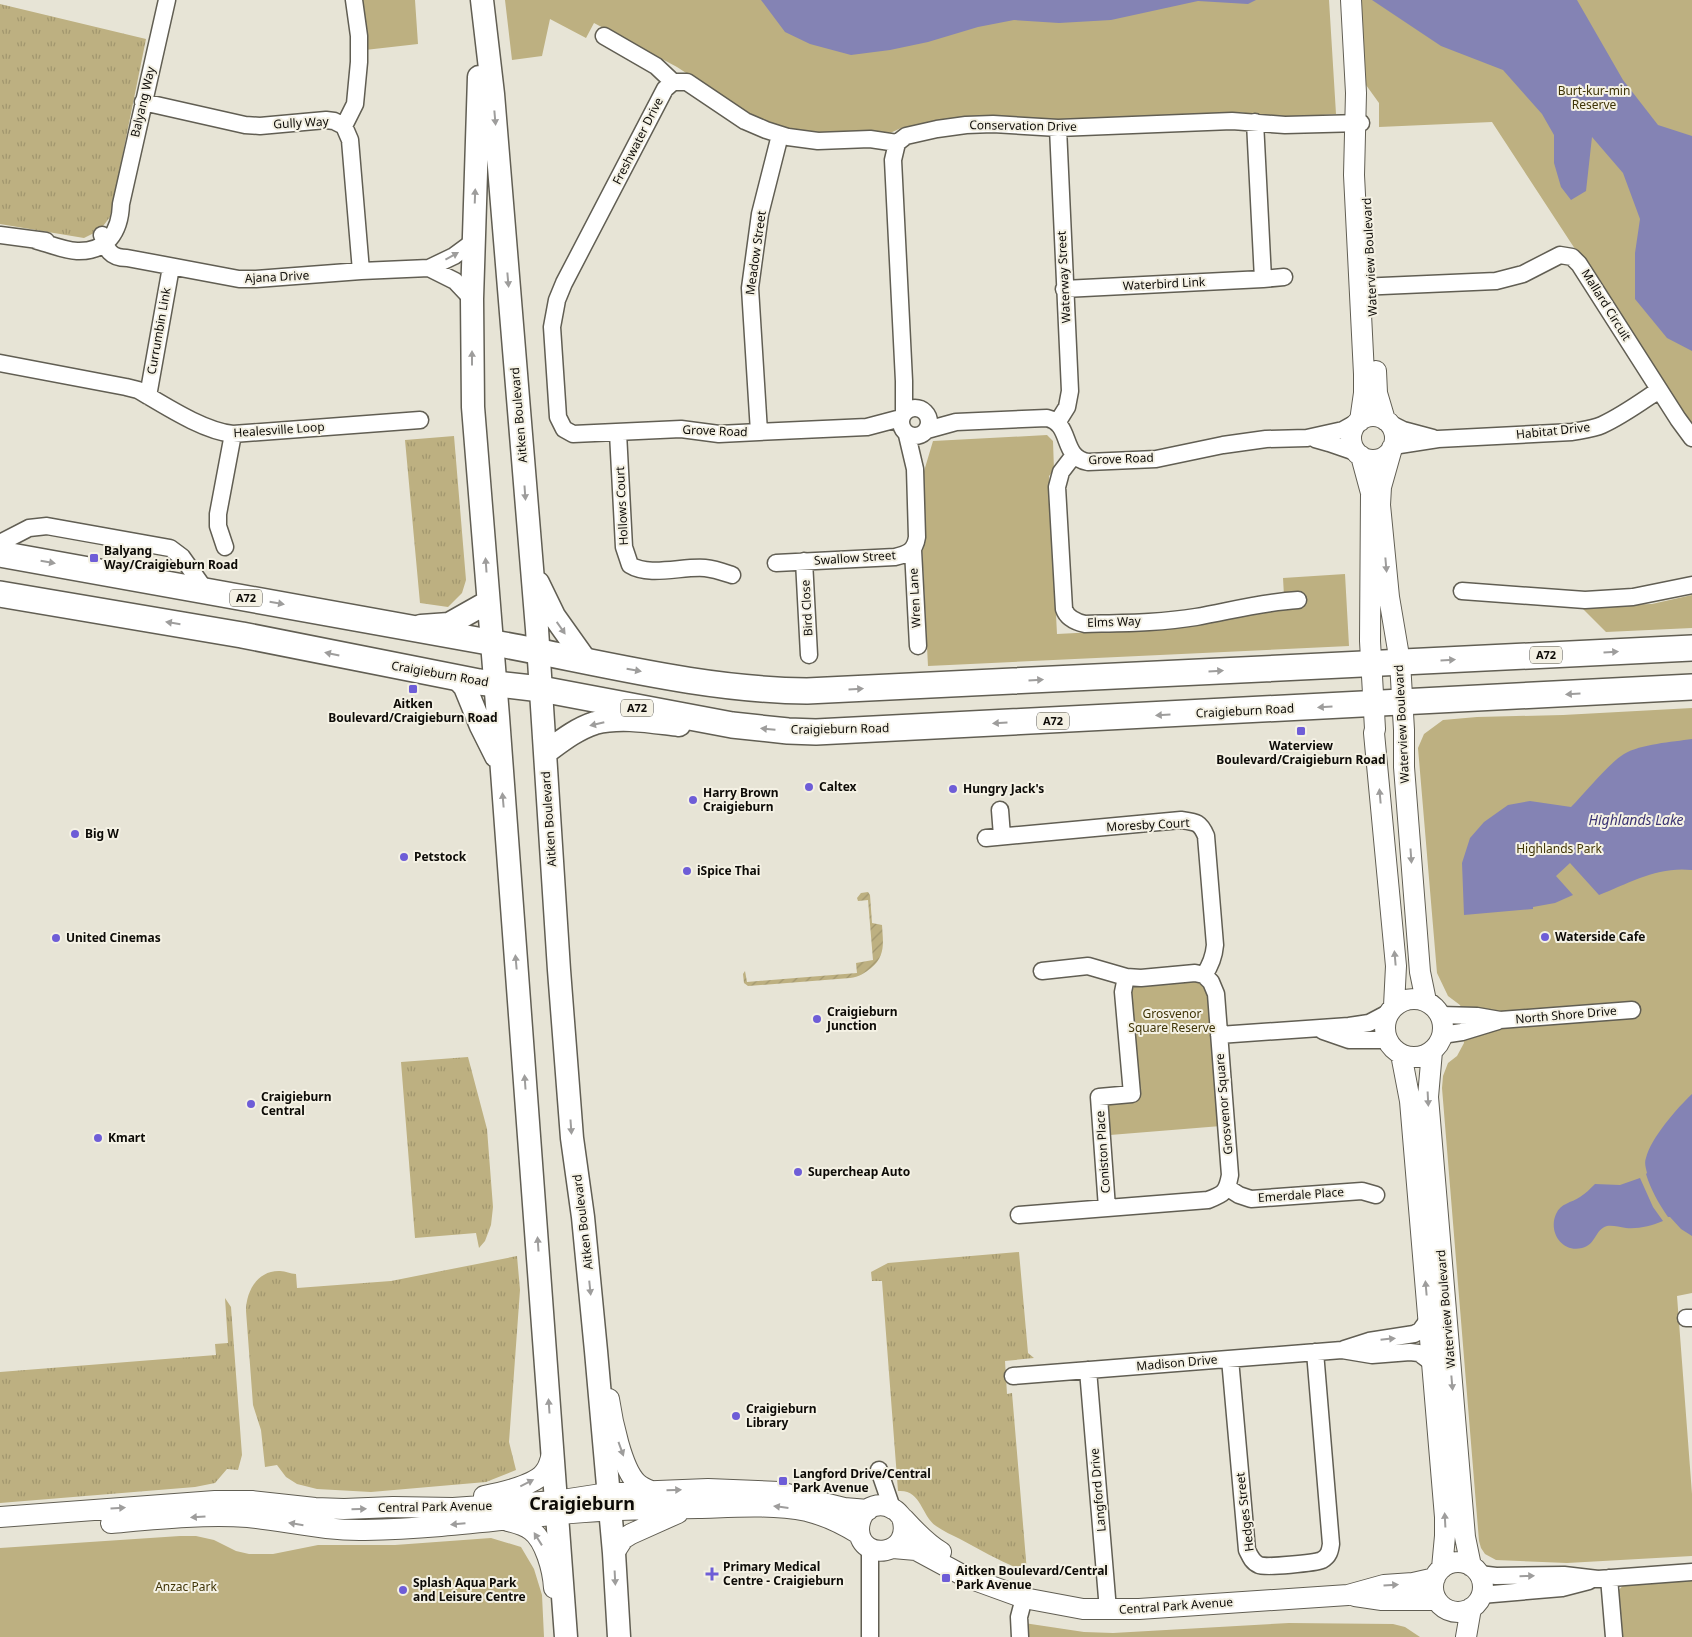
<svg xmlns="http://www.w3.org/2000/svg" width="1692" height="1637" viewBox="0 0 1692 1637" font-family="'Noto Sans',sans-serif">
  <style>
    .grass { fill: url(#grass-tufts) }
    .park { fill: #bdb081 }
    .garden { fill: url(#garden-furrows) }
    .water { fill: #8483b4 }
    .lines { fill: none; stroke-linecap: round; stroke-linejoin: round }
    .minor-casing { stroke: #615e53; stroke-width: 19 }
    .tertiary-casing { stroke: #615e53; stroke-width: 22 }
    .secondary-casing { stroke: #615e53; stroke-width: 25 }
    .primary-casing { stroke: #615e53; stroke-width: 28 }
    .minor { stroke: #fff; stroke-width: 16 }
    .tertiary { stroke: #fff; stroke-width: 20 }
    .secondary { stroke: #fff; stroke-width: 22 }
    .primary { stroke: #fff; stroke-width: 25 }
    .oneway { fill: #9e9d9c }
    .poi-dot { fill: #6e5dd7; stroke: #f4f1e4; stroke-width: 2 }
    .labels { text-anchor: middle; stroke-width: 4; stroke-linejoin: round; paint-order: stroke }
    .shield { fill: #f4f1e4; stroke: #525049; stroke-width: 1 }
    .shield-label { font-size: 11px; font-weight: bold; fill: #0d0b07 }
    .park-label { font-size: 12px; fill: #3f3406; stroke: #f4f1e4 }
    .street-label { font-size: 12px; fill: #0d0b07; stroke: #f4f1e4 }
    .poi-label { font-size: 12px; font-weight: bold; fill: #0d0b07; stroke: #f4f1e4; text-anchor: start }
    .water-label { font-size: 14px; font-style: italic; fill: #3c3473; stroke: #f4f1e4 }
    .district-label { font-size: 18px; font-weight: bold; fill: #0d0b07; stroke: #f4f1e4 }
  </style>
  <defs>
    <pattern id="grass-tufts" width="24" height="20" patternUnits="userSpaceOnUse" patternTransform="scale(1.25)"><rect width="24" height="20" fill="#bdb081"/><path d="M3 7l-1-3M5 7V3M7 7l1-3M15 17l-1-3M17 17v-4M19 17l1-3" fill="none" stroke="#a1966e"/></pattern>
    <pattern id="garden-furrows" width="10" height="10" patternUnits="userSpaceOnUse" patternTransform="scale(1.25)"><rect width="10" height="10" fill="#bdb081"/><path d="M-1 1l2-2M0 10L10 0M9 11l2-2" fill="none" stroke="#a1966e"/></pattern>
  </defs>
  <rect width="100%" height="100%" fill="#e7e4d6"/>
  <path class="grass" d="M0,4L146,39L110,217L100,230L84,238L0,224Z
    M454,436L466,580L462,593L448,607L420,603L405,440Z
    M468,1057L487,1129L493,1207L491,1225L485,1241L479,1248L476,1233L415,1238L401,1062Z
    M1019,1252L1028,1353L1034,1358L1005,1361L1007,1394L1012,1393L1027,1572C1003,1563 982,1551 960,1539C952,1535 943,1531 936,1526C921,1515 921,1489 898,1491L882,1281H872L871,1272L888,1263Z
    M517,1256L520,1290L509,1442L516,1470L486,1482L371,1492L317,1489L297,1484L286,1477L277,1465L265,1467L261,1430L253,1405L246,1311C246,1291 258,1270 280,1271C286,1271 290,1274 296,1274L297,1288L391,1281Z
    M225,1298L231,1307L242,1455L238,1470L227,1469L215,1483L195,1487L0,1503V1372L216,1355L215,1344L228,1343Z"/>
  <path class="park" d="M360,0H415L418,44L365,50Z
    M505,0H1329L1336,114L1278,118L1239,112L1072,120H947L901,128L888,134H808L762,123L677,67L594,23L586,38L550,19L542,56L512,60Z
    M1361,0H1692V428L1492,122L1379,127V103L1366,85Z
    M1047,435L1053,441L1054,470L1049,476L1057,634L1173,628L1284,596L1283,578L1345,574L1349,646L928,666L919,488L933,441Z
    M1692,595V628L1606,632L1580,606L1652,604Z
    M1692,708V1293L1677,1296L1692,1494V1556L1567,1563L1496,1560L1485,1554L1481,1548L1479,1541L1442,1088L1443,1076L1448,1063L1457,1056L1464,1043L1462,1010L1460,1005L1448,996L1437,973L1418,748L1424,734L1443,720L1477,717L1563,715Z
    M1201,978L1209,990L1221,1126L1110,1135L1107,1104L1140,1099L1130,994L1136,983Z
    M180,1536H196L214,1540L236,1551L249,1554H273L318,1545H395L491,1538L521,1547L534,1569L542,1595L544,1637H0V1548Z
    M1692,1576V1637H1622L1617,1592L1627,1581Z
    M1024,1623L1084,1632L1113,1633L1289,1623L1393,1624L1405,1627L1420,1637H1025Z"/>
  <path class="garden" d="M868,892L870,895L872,923L882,925C883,942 886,956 871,968C865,973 859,977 850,978L748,986L744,983L743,974L745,971L747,982L857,973L856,963L873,960L868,900L858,901L857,898L861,893Z"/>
  <path class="water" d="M761,0H1256L1248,4L1198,1L1111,20L1059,23L1014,20L978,27L928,42L890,50L851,55L810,44L785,32Z
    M1372,0H1577L1623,80L1658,125L1692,136V351L1667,338L1635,299V253L1640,219L1623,173L1592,137L1586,191L1571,200L1561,187L1554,163V135L1542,114L1503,70L1441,46Z
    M1692,739V870C1658,866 1629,883 1599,895L1570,863L1556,876L1573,895L1555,903L1533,907V909L1464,915L1462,863L1470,838L1484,822L1508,805L1530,801L1571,807C1585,793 1608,764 1624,754C1641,744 1672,742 1692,739Z
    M1692,1094V1236L1681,1229L1670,1217H1668C1659,1204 1651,1190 1646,1174L1647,1173C1646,1168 1644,1163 1646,1158C1651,1138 1677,1108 1692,1094Z
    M1640,1178L1653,1207L1663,1221C1651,1226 1639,1229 1626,1228C1619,1227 1613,1225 1607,1226C1595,1229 1596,1245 1582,1248C1562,1253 1548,1232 1556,1214C1561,1203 1571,1203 1580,1197C1586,1193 1590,1189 1595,1184L1620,1185Z"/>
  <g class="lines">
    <g class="minor-casing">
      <path id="minor" d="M604,36L656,66L673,82
        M143,102L245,125L260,126L326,120L334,121L344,126L350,140L361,271
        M344,126L355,104L359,62V36L354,0
        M897,143L870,139L818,141L788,137L766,130L745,121L687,82H673L665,89L564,283L557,300L552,327L558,417L564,429L573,434L681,429L719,434L759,432L867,427L901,418
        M0,235L46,241
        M102,235C107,250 110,258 127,258L239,279H256L361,271L429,268L454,256L473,242
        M35,240C49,244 63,250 77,251C107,252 120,232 121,204L167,0
        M429,268L455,281L472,299
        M1263,279L1284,277
        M1359,287L1496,281L1523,274L1560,255L1572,257L1579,264L1678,419L1692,438
        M1064,289L1263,279L1255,122
        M0,363L126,387L138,390C164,405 203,431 233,434L420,420
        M148,396L171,267
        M901 422a14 14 0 1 1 28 0a14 14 0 1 1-28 0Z
        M904,412V381L893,160L897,143L906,136L937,129L966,125L993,124L1058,128L1232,121L1285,125L1361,123
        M1057,423L1067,407L1070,391L1058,128
        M1389,423L1403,430L1433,438
        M927,430L956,422L1047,418C1073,424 1060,457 1088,462L1156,459L1223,445L1266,439L1307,438L1343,430L1359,421
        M759,432L750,288L760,214L780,135
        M618,433L624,547L630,565C649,577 683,566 705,568C715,569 723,572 732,575
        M1315,439L1329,443L1358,453
        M1393,446L1438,439L1572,432C1582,430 1593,429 1602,425C1622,416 1641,402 1659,390
        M1074,455L1061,472L1057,487L1064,609C1067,618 1076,622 1085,624C1121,623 1160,623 1196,617C1230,611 1263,602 1298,600
        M0,543L29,528L47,526L170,548L182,557L206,591
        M225,547L218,526V514L233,434
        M913,550L918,646
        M804,561L809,655
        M776,563L895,557C908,554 915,551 917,537L915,469L907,435
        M1462,591L1585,600L1633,597L1692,585
        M1000,810L1002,836
        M986,838L1181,820C1196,822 1200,822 1206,836L1215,945C1214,957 1211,965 1204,975
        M1440,1015L1477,1016L1500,1020L1632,1010
        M1323,1031L1349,1040H1387
        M1219,1035L1349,1026L1369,1023L1388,1013
        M1442,1035L1462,1032L1498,1021
        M1228,1188L1239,1195L1251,1199L1362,1191L1376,1195
        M1107,1208L1099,1097L1132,1094L1123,992L1126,977
        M1019,1215L1208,1200C1224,1194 1227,1192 1230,1175L1216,994L1211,982L1204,975L1195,973L1141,978L1126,977L1088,966L1042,971
        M1686,1318H1692
        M1344,1349L1369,1341L1414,1334L1420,1331L1428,1320
        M1230,1359L1247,1550C1250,1556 1252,1562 1259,1565C1265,1568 1315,1563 1322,1560C1329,1556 1330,1551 1331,1544L1315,1352
        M1088,1370L1108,1610
        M1013,1376L1342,1350L1372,1355L1410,1352L1419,1353L1431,1362
        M879,1470L892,1508
        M870,1548V1637
        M1479,1574L1496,1576L1564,1575L1598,1579L1692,1572
        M1609,1578L1614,1637
        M1481,1595L1562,1588L1589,1581
        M1020,1637L1019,1617L1024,1598"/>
    </g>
    <g class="tertiary-casing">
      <path id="tertiary" d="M1351,0L1356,93L1354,175L1364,374V393L1360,421
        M1376,371L1377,393L1385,420
        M1351 438a22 22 0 1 1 44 0a22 22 0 1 1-44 0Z
        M1392,448L1381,487L1380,505L1389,597L1400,662L1404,730V767L1420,972L1426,1001
        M1361,456L1371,493L1370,641L1375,729L1374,733L1396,966L1394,1006
        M1385 1028a29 29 0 1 1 58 0a29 29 0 1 1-58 0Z
        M1432,1051L1428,1097L1465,1537L1471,1566
        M1401,1054L1410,1101L1445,1517V1536L1442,1568
        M609,1399C612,1420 622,1469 637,1483C641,1487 646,1489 651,1491
        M484,1496C500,1493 538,1485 546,1470C549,1466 550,1460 552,1455
        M0,1517L215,1501H252L315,1508L344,1509L393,1507L453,1508L556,1501L608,1493L708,1489L779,1492L844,1508L868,1510
        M902,1518C914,1555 861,1563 859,1530C859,1522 862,1514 868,1509C875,1504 886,1504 893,1509C898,1511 900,1516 904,1519C915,1531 927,1544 941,1552
        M508,1521C516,1523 524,1525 531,1530C545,1540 553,1570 554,1588
        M111,1523C156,1519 202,1514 248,1517C287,1521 325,1531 365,1530C424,1529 483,1522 542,1516C594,1510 646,1509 698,1508C734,1507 771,1504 807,1511C827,1516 843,1524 859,1534
        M893,1548L916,1550L966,1577L1024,1598L1083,1609H1139L1348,1595L1384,1585L1413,1583L1435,1578
        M614,1553L623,1539L631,1534L678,1513
        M1433 1587a25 25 0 1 1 50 0a25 25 0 1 1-50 0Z
        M1355,1596L1382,1600H1436
        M1466,1637L1471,1608"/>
    </g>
    <g class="secondary-casing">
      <path id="secondary" d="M482,0L493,94L537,629L559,970L572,1138L583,1217L596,1351L614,1553L619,1637
        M479,77L472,299L473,407L498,717L566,1637
        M538,583L554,616L586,661
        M421,626L449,624L488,602
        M457,678L465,687L481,726L496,756
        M545,753C560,742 576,729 595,723C621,716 653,722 679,725"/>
    </g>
    <g class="primary-casing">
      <path id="primary" d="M0,554C165,584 330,613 494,643C598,662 702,690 807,691L1692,648
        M0,594L242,635L479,682L541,689L732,725L788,731L816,732L1692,687"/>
    </g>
    <use href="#minor" class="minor"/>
    <use href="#tertiary" class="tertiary"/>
    <use href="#secondary" class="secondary"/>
    <use href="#primary" class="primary"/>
  </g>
  <defs><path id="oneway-solid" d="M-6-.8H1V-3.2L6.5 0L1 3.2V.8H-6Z" transform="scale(1.25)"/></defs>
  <g class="oneway">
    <use href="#oneway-solid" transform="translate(495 118) rotate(85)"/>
    <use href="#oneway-solid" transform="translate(475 196) rotate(-88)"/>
    <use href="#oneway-solid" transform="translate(452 256) rotate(-29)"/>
    <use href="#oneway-solid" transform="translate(508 280) rotate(85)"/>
    <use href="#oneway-solid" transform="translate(472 358) rotate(-90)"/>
    <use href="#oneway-solid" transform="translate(525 493) rotate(86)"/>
    <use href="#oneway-solid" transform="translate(48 562) rotate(10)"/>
    <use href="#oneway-solid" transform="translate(486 565) rotate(-94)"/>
    <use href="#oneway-solid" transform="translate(1386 565) rotate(85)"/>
    <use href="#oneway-solid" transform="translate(277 603) rotate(10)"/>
    <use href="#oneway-solid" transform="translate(173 623) rotate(-171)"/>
    <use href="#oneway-solid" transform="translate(561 628) rotate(55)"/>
    <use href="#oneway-solid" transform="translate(1611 652) rotate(-3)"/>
    <use href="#oneway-solid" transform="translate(332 654) rotate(-168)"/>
    <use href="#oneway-solid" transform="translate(1448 660) rotate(-3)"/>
    <use href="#oneway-solid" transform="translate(634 670) rotate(10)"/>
    <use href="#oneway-solid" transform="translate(1216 671) rotate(-3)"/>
    <use href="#oneway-solid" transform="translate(1036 680) rotate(-3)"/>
    <use href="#oneway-solid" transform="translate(856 689) rotate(-3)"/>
    <use href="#oneway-solid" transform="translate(1573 694) rotate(177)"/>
    <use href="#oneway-solid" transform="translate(1325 707) rotate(177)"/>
    <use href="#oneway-solid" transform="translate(1163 715) rotate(177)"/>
    <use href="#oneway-solid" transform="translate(1000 723) rotate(177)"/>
    <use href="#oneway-solid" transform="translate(597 724) rotate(167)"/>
    <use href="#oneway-solid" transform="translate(768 729) rotate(-175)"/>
    <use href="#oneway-solid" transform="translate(1380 796) rotate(-95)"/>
    <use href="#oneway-solid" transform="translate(503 800) rotate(-95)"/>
    <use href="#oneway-solid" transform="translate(1411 856) rotate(86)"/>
    <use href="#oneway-solid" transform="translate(1395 958) rotate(-95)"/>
    <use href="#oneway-solid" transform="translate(516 962) rotate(-95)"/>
    <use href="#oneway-solid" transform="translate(525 1082) rotate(-94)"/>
    <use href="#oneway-solid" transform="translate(1428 1099) rotate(87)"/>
    <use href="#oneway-solid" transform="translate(571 1127) rotate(86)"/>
    <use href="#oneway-solid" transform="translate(538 1244) rotate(-94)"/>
    <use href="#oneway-solid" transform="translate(590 1288) rotate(84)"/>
    <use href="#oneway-solid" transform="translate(1426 1288) rotate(-95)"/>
    <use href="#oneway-solid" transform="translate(1388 1339) rotate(-6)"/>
    <use href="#oneway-solid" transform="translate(1452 1383) rotate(85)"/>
    <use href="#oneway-solid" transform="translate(549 1406) rotate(-94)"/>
    <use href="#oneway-solid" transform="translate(621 1449) rotate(70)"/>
    <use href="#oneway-solid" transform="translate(527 1483) rotate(-27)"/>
    <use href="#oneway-solid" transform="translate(674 1490) rotate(-2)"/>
    <use href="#oneway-solid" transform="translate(781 1507) rotate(-173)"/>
    <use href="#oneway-solid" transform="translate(118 1508) rotate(-4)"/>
    <use href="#oneway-solid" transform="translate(359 1509) rotate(-2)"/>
    <use href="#oneway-solid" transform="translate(198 1517) rotate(176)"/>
    <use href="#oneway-solid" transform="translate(1445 1520) rotate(-93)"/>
    <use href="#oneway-solid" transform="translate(296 1524) rotate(-171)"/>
    <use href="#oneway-solid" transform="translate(458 1524) rotate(175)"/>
    <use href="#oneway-solid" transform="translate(538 1539) rotate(-122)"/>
    <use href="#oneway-solid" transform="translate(1527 1576) rotate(-1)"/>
    <use href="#oneway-solid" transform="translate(615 1578) rotate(87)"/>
    <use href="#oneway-solid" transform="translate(1391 1585) rotate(-4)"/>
  </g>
  <g class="poi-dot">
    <rect x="89" y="553" width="10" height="10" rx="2.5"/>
    <rect x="408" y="684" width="10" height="10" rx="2.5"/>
    <rect x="1296" y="726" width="10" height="10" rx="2.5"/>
    <circle cx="809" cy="787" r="5"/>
    <circle cx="953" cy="789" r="5"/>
    <circle cx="693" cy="800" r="5"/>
    <circle cx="75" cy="834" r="5"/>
    <circle cx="404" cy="857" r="5"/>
    <circle cx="687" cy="871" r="5"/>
    <circle cx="1545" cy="937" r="5"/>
    <circle cx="56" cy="938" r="5"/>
    <circle cx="817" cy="1019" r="5"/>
    <circle cx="251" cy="1104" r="5"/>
    <circle cx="98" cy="1138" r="5"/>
    <circle cx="798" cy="1172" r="5"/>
    <circle cx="736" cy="1416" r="5"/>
    <rect x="778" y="1476" width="10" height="10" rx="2.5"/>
    <path d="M709.5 1566.5h5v5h5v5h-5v5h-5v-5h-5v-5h5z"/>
    <rect x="941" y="1573" width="10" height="10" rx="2.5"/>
    <circle cx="403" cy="1590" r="5"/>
  </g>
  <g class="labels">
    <g class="shield">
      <rect x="230" y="589.5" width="32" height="17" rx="4"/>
      <rect x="1530" y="646.5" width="32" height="17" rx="4"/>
      <rect x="621" y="699.5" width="32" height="17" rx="4"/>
      <rect x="1037" y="712.5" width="32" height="17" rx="4"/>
    </g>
    <g class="shield-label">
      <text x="246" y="602">A72</text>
      <text x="1546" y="659">A72</text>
      <text x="637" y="712">A72</text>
      <text x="1053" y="725">A72</text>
    </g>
    <g class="park-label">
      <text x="1594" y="95">Burt-kur-min<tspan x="1594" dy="14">Reserve</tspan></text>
      <text x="1559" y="853">Highlands Park</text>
      <text x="1172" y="1018">Grosvenor<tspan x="1172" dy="14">Square Reserve</tspan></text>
      <text x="186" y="1591">Anzac Park</text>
    </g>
    <g class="street-label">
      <text transform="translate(143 102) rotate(-77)" y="4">Balyang Way</text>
      <text transform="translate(301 123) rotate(-3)" y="4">Gully Way</text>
      <text transform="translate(1023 126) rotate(1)" y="4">Conservation Drive</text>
      <text transform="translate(638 141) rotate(-63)" y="4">Freshwater Drive</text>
      <text transform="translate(756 253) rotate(-82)" y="4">Meadow Street</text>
      <text transform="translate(1370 257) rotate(-93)" y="4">Waterview Boulevard</text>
      <text transform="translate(277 277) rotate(-3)" y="4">Ajana Drive</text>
      <text transform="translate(1064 277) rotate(-93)" y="4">Waterway Street</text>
      <text transform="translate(1164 284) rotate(-3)" y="4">Waterbird Link</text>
      <text transform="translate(1606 305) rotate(58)" y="4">Mallard Circuit</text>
      <text transform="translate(159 331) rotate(-80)" y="4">Currumbin Link</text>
      <text transform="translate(519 415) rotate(-95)" y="4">Aitken Boulevard</text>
      <text transform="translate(279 430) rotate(-4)" y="4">Healesville Loop</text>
      <text transform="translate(715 431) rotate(2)" y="4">Grove Road</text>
      <text transform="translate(1553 431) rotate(-6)" y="4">Habitat Drive</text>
      <text transform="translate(1121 459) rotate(-2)" y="4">Grove Road</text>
      <text transform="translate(622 506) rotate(-93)" y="4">Hollows Court</text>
      <text transform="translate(855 558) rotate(-4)" y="4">Swallow Street</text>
      <text transform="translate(915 598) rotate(-93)" y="4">Wren Lane</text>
      <text transform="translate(807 608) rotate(-93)" y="4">Bird Close</text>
      <text transform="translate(1114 622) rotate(-2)" y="4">Elms Way</text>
      <text transform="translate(440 674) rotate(10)" y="4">Craigieburn Road</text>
      <text transform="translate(1245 711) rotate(-3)" y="4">Craigieburn Road</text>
      <text transform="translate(1402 724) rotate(-93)" y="4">Waterview Boulevard</text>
      <text transform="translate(840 729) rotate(-1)" y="4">Craigieburn Road</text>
      <text transform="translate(549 819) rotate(-94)" y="4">Aitken Boulevard</text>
      <text transform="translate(1148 825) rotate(-3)" y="4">Moresby Court</text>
      <text transform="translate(1566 1015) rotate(-5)" y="4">North Shore Drive</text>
      <text transform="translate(1224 1104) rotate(-95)" y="4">Grosvenor Square</text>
      <text transform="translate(1103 1152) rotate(-94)" y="4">Coniston Place</text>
      <text transform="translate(1301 1195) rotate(-4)" y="4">Emerdale Place</text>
      <text transform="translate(583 1222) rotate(-97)" y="4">Aitken Boulevard</text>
      <text transform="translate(1446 1309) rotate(-95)" y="4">Waterview Boulevard</text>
      <text transform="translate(1177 1363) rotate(-5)" y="4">Madison Drive</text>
      <text transform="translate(1098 1490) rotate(-95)" y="4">Langford Drive</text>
      <text transform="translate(435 1507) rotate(-1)" y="4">Central Park Avenue</text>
      <text transform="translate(1245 1512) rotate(-97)" y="4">Hedges Street</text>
      <text transform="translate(1176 1606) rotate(-4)" y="4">Central Park Avenue</text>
    </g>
    <g class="poi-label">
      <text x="104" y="555">Balyang<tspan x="104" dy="14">Way/Craigieburn Road</tspan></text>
      <text x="413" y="708" text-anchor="middle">Aitken<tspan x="413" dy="14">Boulevard/Craigieburn Road</tspan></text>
      <text x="1301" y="750" text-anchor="middle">Waterview<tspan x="1301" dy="14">Boulevard/Craigieburn Road</tspan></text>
      <text x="819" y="791">Caltex</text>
      <text x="963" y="793">Hungry Jack's</text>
      <text x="703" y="797">Harry Brown<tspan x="703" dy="14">Craigieburn</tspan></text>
      <text x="85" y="838">Big W</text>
      <text x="414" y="861">Petstock</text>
      <text x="697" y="875">iSpice Thai</text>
      <text x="1555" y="941">Waterside Cafe</text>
      <text x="66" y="942">United Cinemas</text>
      <text x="827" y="1016">Craigieburn<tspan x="827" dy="14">Junction</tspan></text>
      <text x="261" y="1101">Craigieburn<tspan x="261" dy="14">Central</tspan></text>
      <text x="108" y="1142">Kmart</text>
      <text x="808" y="1176">Supercheap Auto</text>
      <text x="746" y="1413">Craigieburn<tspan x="746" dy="14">Library</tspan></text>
      <text x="793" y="1478">Langford Drive/Central<tspan x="793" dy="14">Park Avenue</tspan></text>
      <text x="723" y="1571">Primary Medical<tspan x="723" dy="14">Centre - Craigieburn</tspan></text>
      <text x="956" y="1575">Aitken Boulevard/Central<tspan x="956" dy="14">Park Avenue</tspan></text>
      <text x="413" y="1587">Splash Aqua Park<tspan x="413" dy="14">and Leisure Centre</tspan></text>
    </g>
    <g class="water-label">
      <text x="1636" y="825">Highlands Lake</text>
    </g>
    <g class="district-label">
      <text x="582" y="1510">Craigieburn</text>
    </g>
  </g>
</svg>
